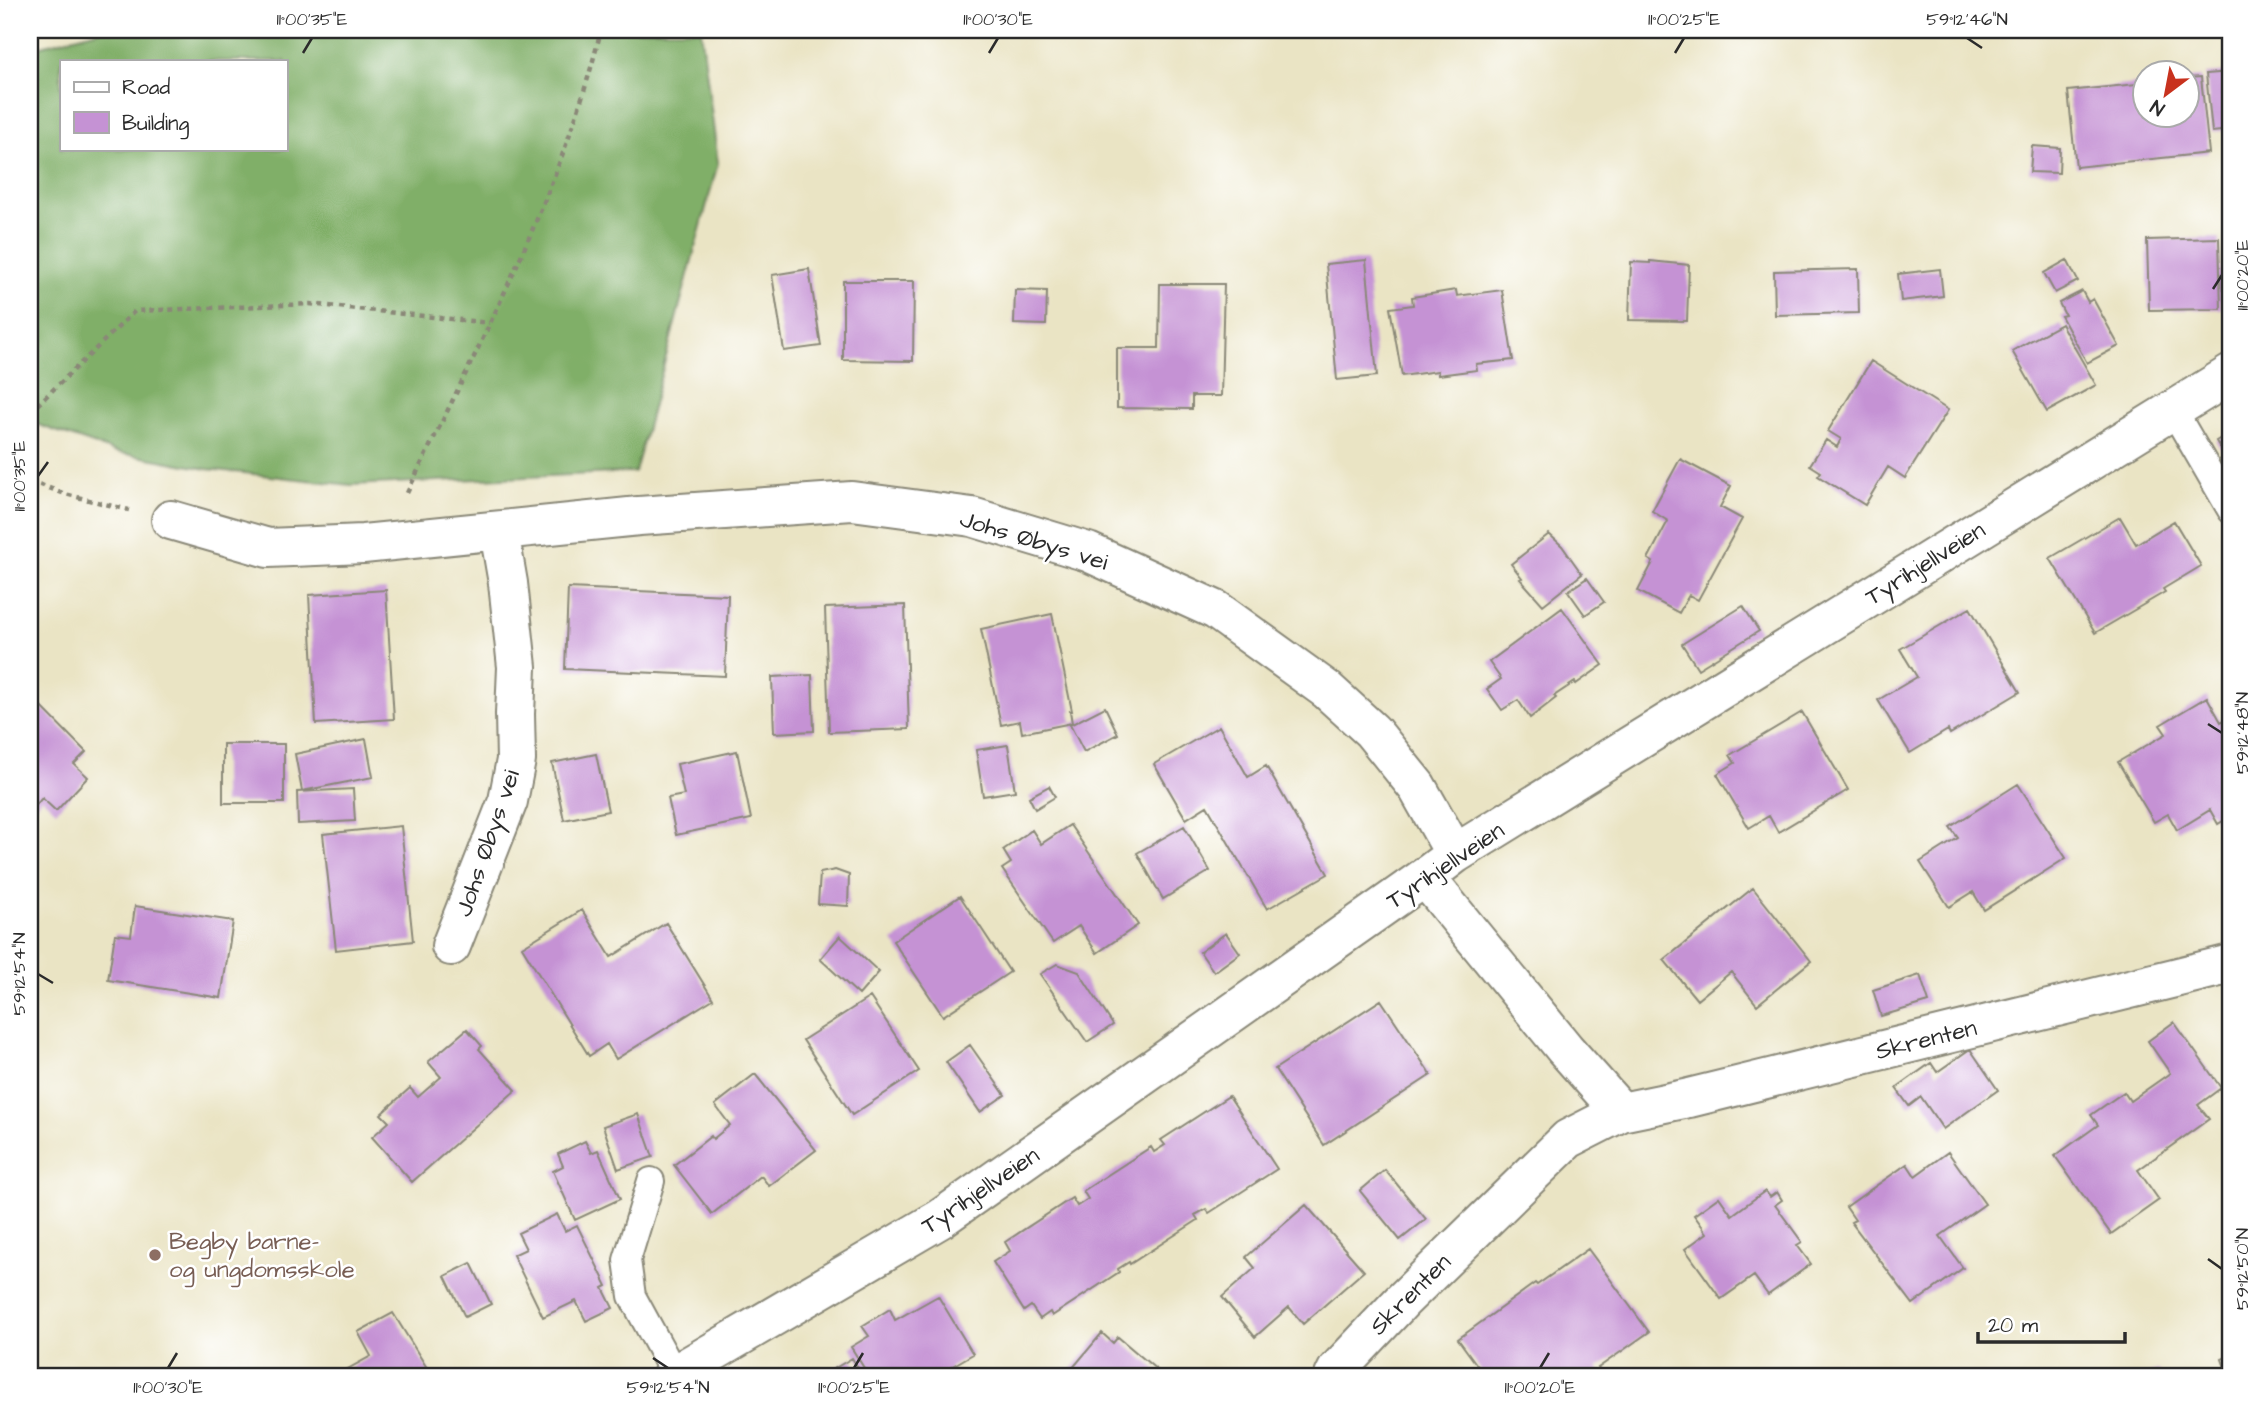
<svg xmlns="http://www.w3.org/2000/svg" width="2261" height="1406" viewBox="0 0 2261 1406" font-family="'Architects Daughter',sans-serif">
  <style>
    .forest { fill: #80af68; stroke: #566d4a; stroke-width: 2; fill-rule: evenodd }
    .building { fill: #c592d4 }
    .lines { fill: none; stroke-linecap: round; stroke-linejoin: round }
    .lane-casing { stroke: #8a8878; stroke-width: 30 }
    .street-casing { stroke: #8a8878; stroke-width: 42 }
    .path { stroke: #8a8878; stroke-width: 4.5; stroke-dasharray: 5 5; stroke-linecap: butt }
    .lane { stroke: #fff; stroke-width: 26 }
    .street { stroke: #fff; stroke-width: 38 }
    .ticks { fill: none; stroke: #2b2b2b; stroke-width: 2.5 }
    .education-dot { fill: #8d6e63; stroke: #fff; stroke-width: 2.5 }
    .labels { text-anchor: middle; stroke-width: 5; stroke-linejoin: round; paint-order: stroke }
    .street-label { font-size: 24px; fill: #2b2b2b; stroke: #fff }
    .education-label { font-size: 24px; fill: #785e54; stroke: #fff; text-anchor: start }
    .neatline { fill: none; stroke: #2b2b2b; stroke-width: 2.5 }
    .ticks-label { font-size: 18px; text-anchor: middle; fill: #2b2b2b }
  </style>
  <rect width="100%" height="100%" fill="#fff"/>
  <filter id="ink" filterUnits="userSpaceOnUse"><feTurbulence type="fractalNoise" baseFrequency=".0143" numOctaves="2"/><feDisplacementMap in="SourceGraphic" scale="14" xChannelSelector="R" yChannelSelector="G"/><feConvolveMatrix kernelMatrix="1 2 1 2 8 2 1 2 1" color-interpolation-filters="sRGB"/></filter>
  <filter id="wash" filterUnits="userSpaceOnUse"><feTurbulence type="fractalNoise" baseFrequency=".00686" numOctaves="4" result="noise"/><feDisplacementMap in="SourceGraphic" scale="28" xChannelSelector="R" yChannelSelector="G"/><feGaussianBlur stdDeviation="1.57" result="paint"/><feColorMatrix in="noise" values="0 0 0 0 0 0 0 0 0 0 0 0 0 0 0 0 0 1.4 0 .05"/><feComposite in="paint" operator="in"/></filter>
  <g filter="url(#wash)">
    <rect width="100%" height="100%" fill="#eae4c4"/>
    <path class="forest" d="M101,30H701L718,163L635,472L351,485L207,469L116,452L30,422V49ZM61,61H285V149H61Z"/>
    <g id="blocks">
      <path class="building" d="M2231,72V130L2212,132L2206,74Z
        M2201,77L2209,153L2076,167L2068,91L2146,83V116H2188V78Z
        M2032,146L2060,148L2059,173L2030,172Z
        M2219,238L2221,309L2149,310L2147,240Z
        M1366,260L1377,376L1337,380L1326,264Z
        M2067,260L2078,281L2055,293L2044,273Z
        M1650,261L1689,265L1687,321L1629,320L1631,262L1650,263Z
        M809,269L821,346L784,351L772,275Z
        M1858,269L1859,313L1775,315L1774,271Z
        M1940,269L1943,296L1901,301L1898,274Z
        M843,281H914L913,361L843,360Z
        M1160,284H1224L1221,396H1192V409L1117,408V348H1159Z
        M1015,290L1047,291L1046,325L1014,324Z
        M1456,290L1457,296L1502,290L1513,360L1476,364L1477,370L1438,375V371L1402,376L1390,308L1413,305L1412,297Z
        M2082,291L2088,302L2093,299L2119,346L2087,363L2061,316L2065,315L2059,303Z
        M2061,324L2096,385L2047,412L2012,351Z
        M1871,361L1948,410L1905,478L1888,467L1865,505L1818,476L1821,472L1810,465L1826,440L1837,447L1841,439L1828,431Z
        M2231,432V466L2216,441Z
        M1680,459L1731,486L1720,507L1742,519L1698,600L1689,595L1679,613L1638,591L1653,562L1648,559L1668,521L1652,511Z
        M2120,517L2136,544L2174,521L2201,566L2163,589L2165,592L2095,633L2050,558Z
        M1549,534L1562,546L1582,574L1543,605L1520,579L1522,578L1511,564Z
        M1587,578L1604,602L1585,615L1568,591Z
        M568,588L728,595L725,676L565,669Z
        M386,590L394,719L316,724L309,595Z
        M905,605L909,729L829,732L825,608Z
        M1743,606L1759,631L1698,669L1682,644Z
        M1562,608L1603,665L1576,684L1575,682L1554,696L1556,698L1530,718L1518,700L1502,710L1487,689L1501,679L1489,662Z
        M1970,608L2020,692L1950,734L1948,730L1910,753L1878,700L1917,677L1900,649Z
        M1052,614L1072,711H1070L1072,723L1022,733L1020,721L1001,725L981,629Z
        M812,675L814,731L774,733L772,677Z
        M30,695L86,752L74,764L88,777L56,811L42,798L30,812Z
        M2207,697L2221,722L2231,715V816L2218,824L2210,810L2177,830L2168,814L2154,822L2118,762L2166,734L2160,725Z
        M1105,707L1118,734L1084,752L1070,725Z
        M1802,712L1848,790L1778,832L1769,816L1749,828L1717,774L1735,763L1730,755Z
        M1219,726L1248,777L1266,766L1328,874L1267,909L1207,806L1186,819L1154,764Z
        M366,739L373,777L302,791L295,754Z
        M223,744H284V803H223Z
        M1008,745L1015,791L983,796L976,750Z
        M737,751L751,819L676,835L668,798L684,795L677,764Z
        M596,754L608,811L564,820L552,763Z
        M2018,784L2066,858L1984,910L1973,892L1949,907L1920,862L1958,838L1950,827Z
        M1049,786L1055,797L1035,809L1029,797Z
        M353,789L355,821L298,824L297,792Z
        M1070,825L1138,925L1097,953L1079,926L1053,943L1002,869L1011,863L1003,850L1032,830L1041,844Z
        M401,826L413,941L336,950L323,834Z
        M1184,826L1210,871L1163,899L1137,853Z
        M835,870L849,875L848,906L818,904L820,873Z
        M1753,888L1811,961L1757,1005L1731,972L1697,1000L1664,960Z
        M960,896L1010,972L943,1016L893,941Z
        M135,906L233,921L221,998L108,980L115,934L131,936Z
        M582,910L611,957L666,923L713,999L616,1059L607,1044L589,1056L522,947Z
        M1226,933L1240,953L1214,972L1200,952Z
        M840,936L879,972L859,995L820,959Z
        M1057,964L1079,972L1113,1025L1087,1042L1040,974Z
        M1920,975L1929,1002L1881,1016L1873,990Z
        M870,997L919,1071L852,1115L803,1040Z
        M1381,1000L1431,1075L1324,1145L1275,1069Z
        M2174,1022L2221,1088L2198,1105L2209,1119L2138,1170L2159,1200L2111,1234L2055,1156L2098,1125L2091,1115L2124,1092L2130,1101L2170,1073L2148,1041Z
        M467,1029L482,1046L479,1049L516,1090L412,1182L372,1137L389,1122L381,1114L410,1088L418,1097L441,1077L428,1062Z
        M970,1045L1005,1095L980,1112L946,1062Z
        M1970,1049L1998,1090L1943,1129L1921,1097L1909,1106L1896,1088L1931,1063L1937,1072Z
        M755,1074L816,1150L769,1186L761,1176L712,1214L674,1165L711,1136L713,1139L730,1125L715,1105Z
        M1229,1096L1277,1169L1209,1213L1206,1209L1195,1215L1198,1220L1130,1264L1129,1262L1118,1269L1119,1272L1052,1316L1050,1312L1040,1319L1031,1306L1024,1311L993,1262L1010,1251L1005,1242L1072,1198L1077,1206L1088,1199L1083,1191L1151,1147L1154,1152L1165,1145L1161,1140Z
        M638,1114L653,1157L618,1169L603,1126Z
        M585,1141L591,1153L598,1150L620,1199L575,1220L553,1171L563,1166L558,1154Z
        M1948,1152L1985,1204L1940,1236L1963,1268L1913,1304L1851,1222L1855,1220L1846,1207L1907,1164L1915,1176Z
        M1385,1170L1426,1219L1400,1240L1360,1191Z
        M1765,1191L1770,1197L1777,1192L1782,1200L1775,1205L1802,1242L1797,1245L1811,1264L1768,1295L1754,1276L1721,1299L1685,1249L1707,1233L1694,1215L1719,1197L1732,1215Z
        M1306,1205L1364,1271L1303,1324L1289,1307L1255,1337L1222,1297L1255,1268L1246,1257Z
        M557,1214L565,1231L577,1225L607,1286L603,1288L613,1308L586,1321L576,1301L543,1317L513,1255L526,1249L518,1233Z
        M1588,1249L1649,1332L1598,1368L1603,1376H1485L1458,1339L1535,1283L1537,1285Z
        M471,1263L491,1304L465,1317L445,1276Z
        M938,1296L973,1354L949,1368L954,1376H869L851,1347L869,1336L862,1326L890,1309L895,1320Z
        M393,1313L432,1376H335L371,1356L358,1332Z
        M1102,1333L1113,1343L1118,1337L1164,1376H1066Z
        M2231,1355V1376H2228L2222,1359Z
        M852,1358L863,1376H822Z
        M2159,1371L2160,1376H2144V1375Z"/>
    </g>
  </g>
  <g filter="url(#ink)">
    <use href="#blocks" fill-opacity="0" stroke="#8a8878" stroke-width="2"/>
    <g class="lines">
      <g class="lane-casing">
        <path id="lane" d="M2173,410L2231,510
          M651,1181L627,1260L632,1296L675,1375"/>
      </g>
      <g class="street-casing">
        <path id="street" d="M171,520L268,548L363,544L639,516L852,501L972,517L1088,552L1216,610L1327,690L1372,731L1417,787L1455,854
          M1425,877L1565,1049L1621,1112L1689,1098L2231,964
          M451,946L508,801L516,760L515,714L517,667L508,583L499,531
          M672,1376L940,1219L1425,877L1455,854L2231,374
          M1334,1376L1337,1370L1402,1301L1568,1139L1621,1112"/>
      </g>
      <path class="path" d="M30,412L135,311L310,304L489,323
        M30,481L65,494L129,510
        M407,493C480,343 561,193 601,30"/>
      <use href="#lane" class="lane"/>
      <use href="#street" class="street"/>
    </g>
  </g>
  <path class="ticks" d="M1967,38L1982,48M303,53L312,38M989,53L998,38M1675,53L1684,38M2213,289L2222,275M38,476L48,462M2208,724L2222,733M38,974L53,983M2208,1259L2222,1269M653,1358L668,1368M168,1368L177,1353M854,1368L863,1353M1540,1368L1549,1353"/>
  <circle class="education-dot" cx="155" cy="1255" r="7"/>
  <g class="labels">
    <g class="street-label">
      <text transform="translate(1034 540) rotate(17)" y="8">Johs Øbys vei</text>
      <text transform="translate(1925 563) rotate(-32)" y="8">Tyrihjellveien</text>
      <text transform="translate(487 843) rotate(-71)" y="8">Johs Øbys vei</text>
      <text transform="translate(1445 865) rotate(-34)" y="8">Tyrihjellveien</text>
      <text transform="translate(1926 1039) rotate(-14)" y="8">Skrenten</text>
      <text transform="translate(980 1190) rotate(-34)" y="8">Tyrihjellveien</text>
      <text transform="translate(1410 1294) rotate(-45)" y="8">Skrenten</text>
    </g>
    <g class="education-label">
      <text x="169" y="1249">Begby barne-<tspan x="169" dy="28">og ungdomsskole</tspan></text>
    </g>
  </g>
  <rect width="2261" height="1406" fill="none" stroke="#fff" stroke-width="77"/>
  <rect x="60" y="60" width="228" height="91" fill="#ffffff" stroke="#aaaaaa" stroke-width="2"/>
  <rect x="74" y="82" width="35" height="10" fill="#ffffff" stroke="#aaaaaa" stroke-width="2"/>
  <text x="122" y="94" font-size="21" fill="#2b2b2b">Road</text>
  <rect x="74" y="112" width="35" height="21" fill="#c592d4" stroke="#aaaaaa" stroke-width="2"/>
  <text x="122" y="130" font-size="21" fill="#2b2b2b">Building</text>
  <g transform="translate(2166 94) rotate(212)"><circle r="33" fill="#ffffff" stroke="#aaaaaa" stroke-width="2"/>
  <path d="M0-5L12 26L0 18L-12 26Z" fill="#c8321e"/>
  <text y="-10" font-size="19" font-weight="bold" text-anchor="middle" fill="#2b2b2b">N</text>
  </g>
  <path d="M1978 1332v10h147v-10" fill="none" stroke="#2b2b2b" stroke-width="3.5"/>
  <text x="1988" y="1332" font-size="21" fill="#2b2b2b" stroke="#ffffff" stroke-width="5" paint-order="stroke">20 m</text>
  <rect x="38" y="38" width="2184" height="1330" class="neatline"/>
  <g class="ticks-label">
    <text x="312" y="25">11°00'35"E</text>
    <text x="998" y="25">11°00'30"E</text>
    <text x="1684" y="25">11°00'25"E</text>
    <text x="1967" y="25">59°12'46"N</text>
    <text transform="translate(2242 275) rotate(-90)" y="6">11°00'20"E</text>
    <text transform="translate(19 476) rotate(-90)" y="6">11°00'35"E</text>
    <text transform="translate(2242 733) rotate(-90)" y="6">59°12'48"N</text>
    <text transform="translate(19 974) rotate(-90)" y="6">59°12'54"N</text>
    <text transform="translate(2242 1269) rotate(-90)" y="6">59°12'50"N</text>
    <text x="168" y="1393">11°00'30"E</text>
    <text x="668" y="1393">59°12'54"N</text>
    <text x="854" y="1393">11°00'25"E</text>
    <text x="1540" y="1393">11°00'20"E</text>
  </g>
</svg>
